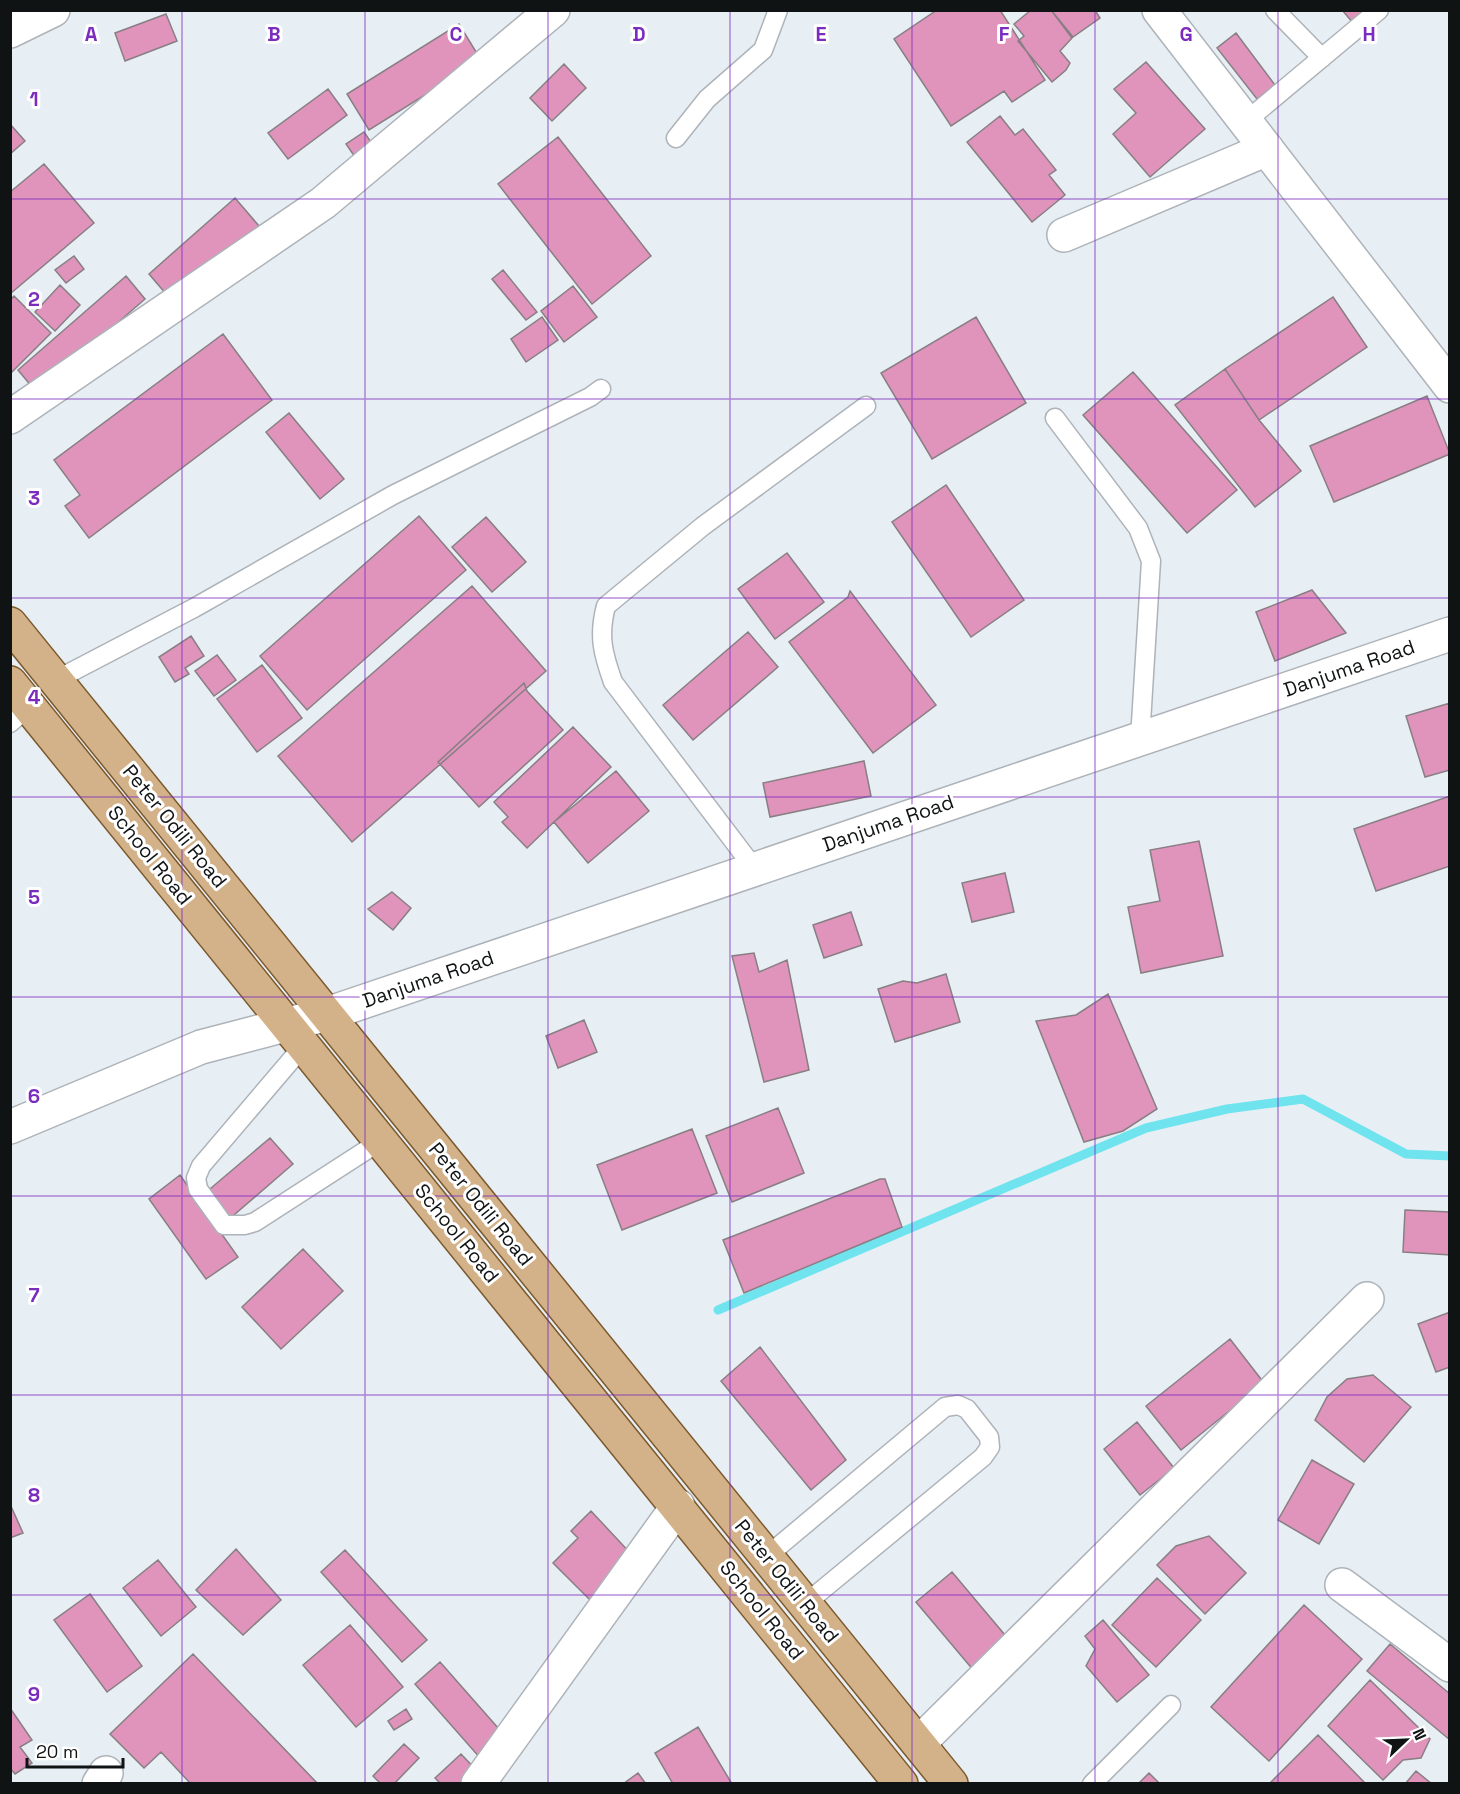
<svg xmlns="http://www.w3.org/2000/svg" width="1460" height="1794" viewBox="0 0 1460 1794" font-family="'Space Grotesk',sans-serif">
  <style>
    .lines { fill: none; stroke-linecap: round; stroke-linejoin: round }
    .stream { stroke: #6fe3ee; stroke-width: 9 }
    .building { fill: #e093bb; stroke: #877f83; stroke-width: 1.5 }
    .service-casing { stroke: #adb3b9; stroke-width: 21 }
    .minor-casing { stroke: #adb3b9; stroke-width: 36 }
    .primary-casing { stroke: #7b592d; stroke-width: 36 }
    .service { stroke: #fff; stroke-width: 18 }
    .minor { stroke: #fff; stroke-width: 33 }
    .primary { stroke: #d3b289; stroke-width: 33 }
    .grid { fill: none; stroke: #7b2cbf; stroke-width: 1.5; stroke-opacity: 0.55 }
    .labels { text-anchor: middle; stroke-width: 6; stroke-linejoin: round; paint-order: stroke }
    .street-label { font-size: 20px; fill: #101314; stroke: #fff }
    .grid-label { font-size: 20px; text-anchor: middle; font-weight: bold; fill: #7b2cbf; stroke: #fff; stroke-width: 6; stroke-linejoin: round; paint-order: stroke }
  </style>
  <rect width="100%" height="100%" fill="#e8eff4"/>
  <g class="lines">
    <path class="stream" d="M718,1310L1146,1128L1227,1109L1303,1099L1406,1154L1450,1156"/>
  </g>
  <path class="building" d="M937,10H1000L1045,80L1012,102L1004,91L951,126L894,39Z
    M1031,10H1051L1072,38L1060,51L1070,63L1066,70L1052,82L1018,41L1024,36L1014,24Z
    M1051,10H1095L1100,18L1073,37Z
    M1342,10H1367L1353,23Z
    M166,14L177,41L125,61L115,33Z
    M459,24L481,60L369,130L347,94Z
    M1236,33L1275,85L1257,99L1217,48Z
    M1146,62L1205,129L1150,177L1113,134L1136,113L1114,89Z
    M564,64L586,88L552,121L530,98Z
    M328,89L347,115L288,159L268,133Z
    M1000,116L1015,135L1023,129L1056,170L1049,175L1065,195L1032,222L967,142Z
    M10,124L25,141L10,154Z
    M364,132L375,148L357,160L346,144Z
    M558,137L651,256L592,304L498,184Z
    M44,164L94,223L10,294V192Z
    M235,198L259,226L172,301L149,274Z
    M74,256L84,269L66,283L55,270Z
    M503,270L537,312L526,320L492,279Z
    M126,276L145,299L37,393L18,370Z
    M60,285L80,305L55,331L35,312Z
    M573,286L597,317L564,342L541,311Z
    M14,296L51,333L10,374V300Z
    M1333,297L1367,347L1259,420L1225,369Z
    M542,317L558,340L526,362L511,339Z
    M976,317L1026,403L932,459L881,373Z
    M223,334L272,400L89,538L65,506L80,495L54,460Z
    M1225,369L1259,420L1301,471L1255,507L1175,405Z
    M1133,372L1237,490L1187,533L1083,415Z
    M1427,396L1450,454L1334,502L1310,446Z
    M289,413L344,479L320,499L266,432Z
    M946,485L1024,600L971,637L892,522Z
    M419,516L466,570L307,710L260,656Z
    M486,517L526,562L492,592L452,547Z
    M787,553L824,602L775,639L738,589Z
    M472,586L546,671L352,842L278,756Z
    M1312,590L1346,633L1275,661L1256,612Z
    M850,591L936,705L873,753L789,642L848,597Z
    M748,632L778,667L693,740L663,705Z
    M191,636L204,656L185,668L189,674L175,682L159,657Z
    M217,655L236,680L214,696L195,671Z
    M262,665L302,718L257,752L217,699Z
    M524,683L527,691L563,730L479,807L438,762Z
    M1450,703V770L1425,777L1406,716Z
    M573,727L611,767L527,848L502,822L508,817L494,802Z
    M864,761L871,796L770,817L763,783Z
    M616,771L649,811L588,863L554,822Z
    M1450,796V866L1376,891L1354,829Z
    M1199,841L1223,956L1141,973L1128,907L1160,901L1150,850Z
    M1005,873L1014,912L972,922L962,883Z
    M392,892L411,908L393,930L368,909Z
    M851,912L862,945L824,958L813,925Z
    M754,953L759,972L787,960L809,1070L764,1082L732,956Z
    M946,974L960,1022L895,1042L878,989L903,981L917,983Z
    M1108,994L1157,1109L1123,1131L1084,1142L1036,1021L1076,1015Z
    M584,1020L597,1052L558,1068L546,1036Z
    M778,1108L804,1173L732,1202L706,1136Z
    M692,1129L717,1193L622,1230L597,1165Z
    M270,1138L293,1164L227,1221L204,1194Z
    M180,1175L238,1257L206,1279L149,1199Z
    M880,1179H885L902,1227L744,1293L723,1240Z
    M1405,1210L1450,1212V1255L1403,1252Z
    M303,1249L343,1291L281,1349L242,1307Z
    M1450,1312V1367L1436,1372L1418,1324Z
    M1230,1339L1264,1383L1181,1450L1146,1406Z
    M760,1347L846,1460L811,1490L721,1381Z
    M1373,1375L1411,1407L1364,1462L1315,1420L1327,1397L1347,1379Z
    M1137,1422L1174,1468L1140,1495L1104,1449Z
    M1312,1460L1354,1484L1319,1544L1278,1520Z
    M10,1504L23,1533L10,1538Z
    M591,1511L633,1556L594,1604L553,1563L578,1538L571,1531Z
    M1209,1536L1246,1573L1205,1614L1157,1565L1176,1546Z
    M236,1549L281,1600L243,1635L196,1590Z
    M345,1550L427,1640L402,1662L321,1572Z
    M158,1560L196,1607L161,1636L123,1588Z
    M952,1572L1026,1660L990,1690L916,1602Z
    M1157,1578L1201,1620L1156,1667L1112,1625Z
    M90,1594L142,1666L107,1692L54,1620Z
    M1304,1605L1362,1659L1269,1761L1211,1707Z
    M1103,1620L1149,1675L1117,1702L1086,1666L1095,1649L1085,1636Z
    M350,1625L403,1687L356,1727L303,1665Z
    M1390,1644L1450,1694V1740L1367,1671Z
    M193,1654L318,1784H191L161,1752L144,1768L110,1734Z
    M440,1662L506,1737L481,1759L415,1684Z
    M1370,1680L1430,1739L1421,1758L1403,1760L1383,1780L1328,1726Z
    M10,1708L32,1740L20,1747L32,1763L15,1774L10,1768Z
    M406,1709L412,1719L394,1730L388,1721Z
    M698,1727L732,1784H673L655,1753Z
    M1318,1735L1364,1782L1362,1784H1269Z
    M404,1744L419,1758L394,1784H381L373,1776Z
    M461,1754L481,1775L471,1784H441L435,1778Z
    M1416,1771L1432,1784H1405Z
    M638,1773L646,1784H623Z
    M1149,1773L1160,1784H1138Z"/>
  <g class="lines">
    <g class="service-casing">
      <path id="service" d="M1275,10L1322,58
        M1245,122L1379,10
        M676,138L707,99L763,50L778,10
        M1055,418L1138,528L1151,561L1140,739
        M56,680L194,608L393,495L590,397L601,389
        M10,723L29,706
        M754,868L613,682C603,654 598,636 606,606L703,526L866,406
        M304,1045L201,1166L196,1178L198,1189L224,1225H245L255,1222L382,1140
        M767,1556L945,1407L958,1405L967,1409L989,1437L990,1447L983,1457L805,1604
        M1092,1784L1171,1705"/>
    </g>
    <g class="minor-casing">
      <path id="minor" d="M1159,10L1450,386
        M10,31L53,10
        M1064,235L1267,149
        M10,417L323,203L553,10
        M10,1127L201,1047L327,1014L1450,634
        M1342,1585L1450,1665
        M919,1743L1367,1299
        M99,1784L106,1773
        M478,1784L678,1506"/>
    </g>
    <g class="primary-casing">
      <path id="primary" d="M10,624L951,1784
        M10,683L901,1784"/>
    </g>
    <use href="#service" class="service"/>
    <use href="#minor" class="minor"/>
    <use href="#primary" class="primary"/>
  </g>
  <path class="grid" d="M182,10V1784M365,10V1784M548,10V1784M730,10V1784M912,10V1784M1095,10V1784M1278,10V1784M10,199H1450M10,399H1450M10,598H1450M10,797H1450M10,997H1450M10,1196H1450M10,1395H1450M10,1595H1450"/>
  <g class="labels">
    <g class="street-label">
      <text transform="translate(1349 668) rotate(-19)" y="7">Danjuma Road</text>
      <text transform="translate(888 823) rotate(-19)" y="7">Danjuma Road</text>
      <text transform="translate(175 826) rotate(51)" y="7">Peter Odili Road</text>
      <text transform="translate(150 855) rotate(51)" y="7">School Road</text>
      <text transform="translate(428 979) rotate(-19)" y="7">Danjuma Road</text>
      <text transform="translate(481 1204) rotate(51)" y="7">Peter Odili Road</text>
      <text transform="translate(457 1233) rotate(51)" y="7">School Road</text>
      <text transform="translate(787 1581) rotate(51)" y="7">Peter Odili Road</text>
      <text transform="translate(762 1610) rotate(51)" y="7">School Road</text>
    </g>
  </g>
  <g class="grid-label">
    <text x="91" y="41">A</text>
    <text x="274" y="41">B</text>
    <text x="456" y="41">C</text>
    <text x="639" y="41">D</text>
    <text x="821" y="41">E</text>
    <text x="1004" y="41">F</text>
    <text x="1186" y="41">G</text>
    <text x="1369" y="41">H</text>
    <text x="34" y="106">1</text>
    <text x="34" y="306">2</text>
    <text x="34" y="505">3</text>
    <text x="34" y="704">4</text>
    <text x="34" y="904">5</text>
    <text x="34" y="1103">6</text>
    <text x="34" y="1302">7</text>
    <text x="34" y="1502">8</text>
    <text x="34" y="1701">9</text>
  </g>
  <rect width="1460" height="1794" fill="none" stroke="#101314" stroke-width="24"/>
  <g transform="translate(1406 1740) rotate(67)" stroke="#ffffff" stroke-width="4.5" paint-order="stroke">
  <path d="M0-4.5L10 22L0 15L-10 22Z" fill="#101314"/>
  <text y="-9" font-size="16" font-weight="bold" text-anchor="middle" fill="#101314">N</text>
  </g>
  <path d="M27 1758v9h96v-9" fill="none" stroke="#101314" stroke-width="3"/>
  <text x="36" y="1758" font-size="18" fill="#101314" stroke="#ffffff" stroke-width="4.5" paint-order="stroke">20 m</text>
</svg>
